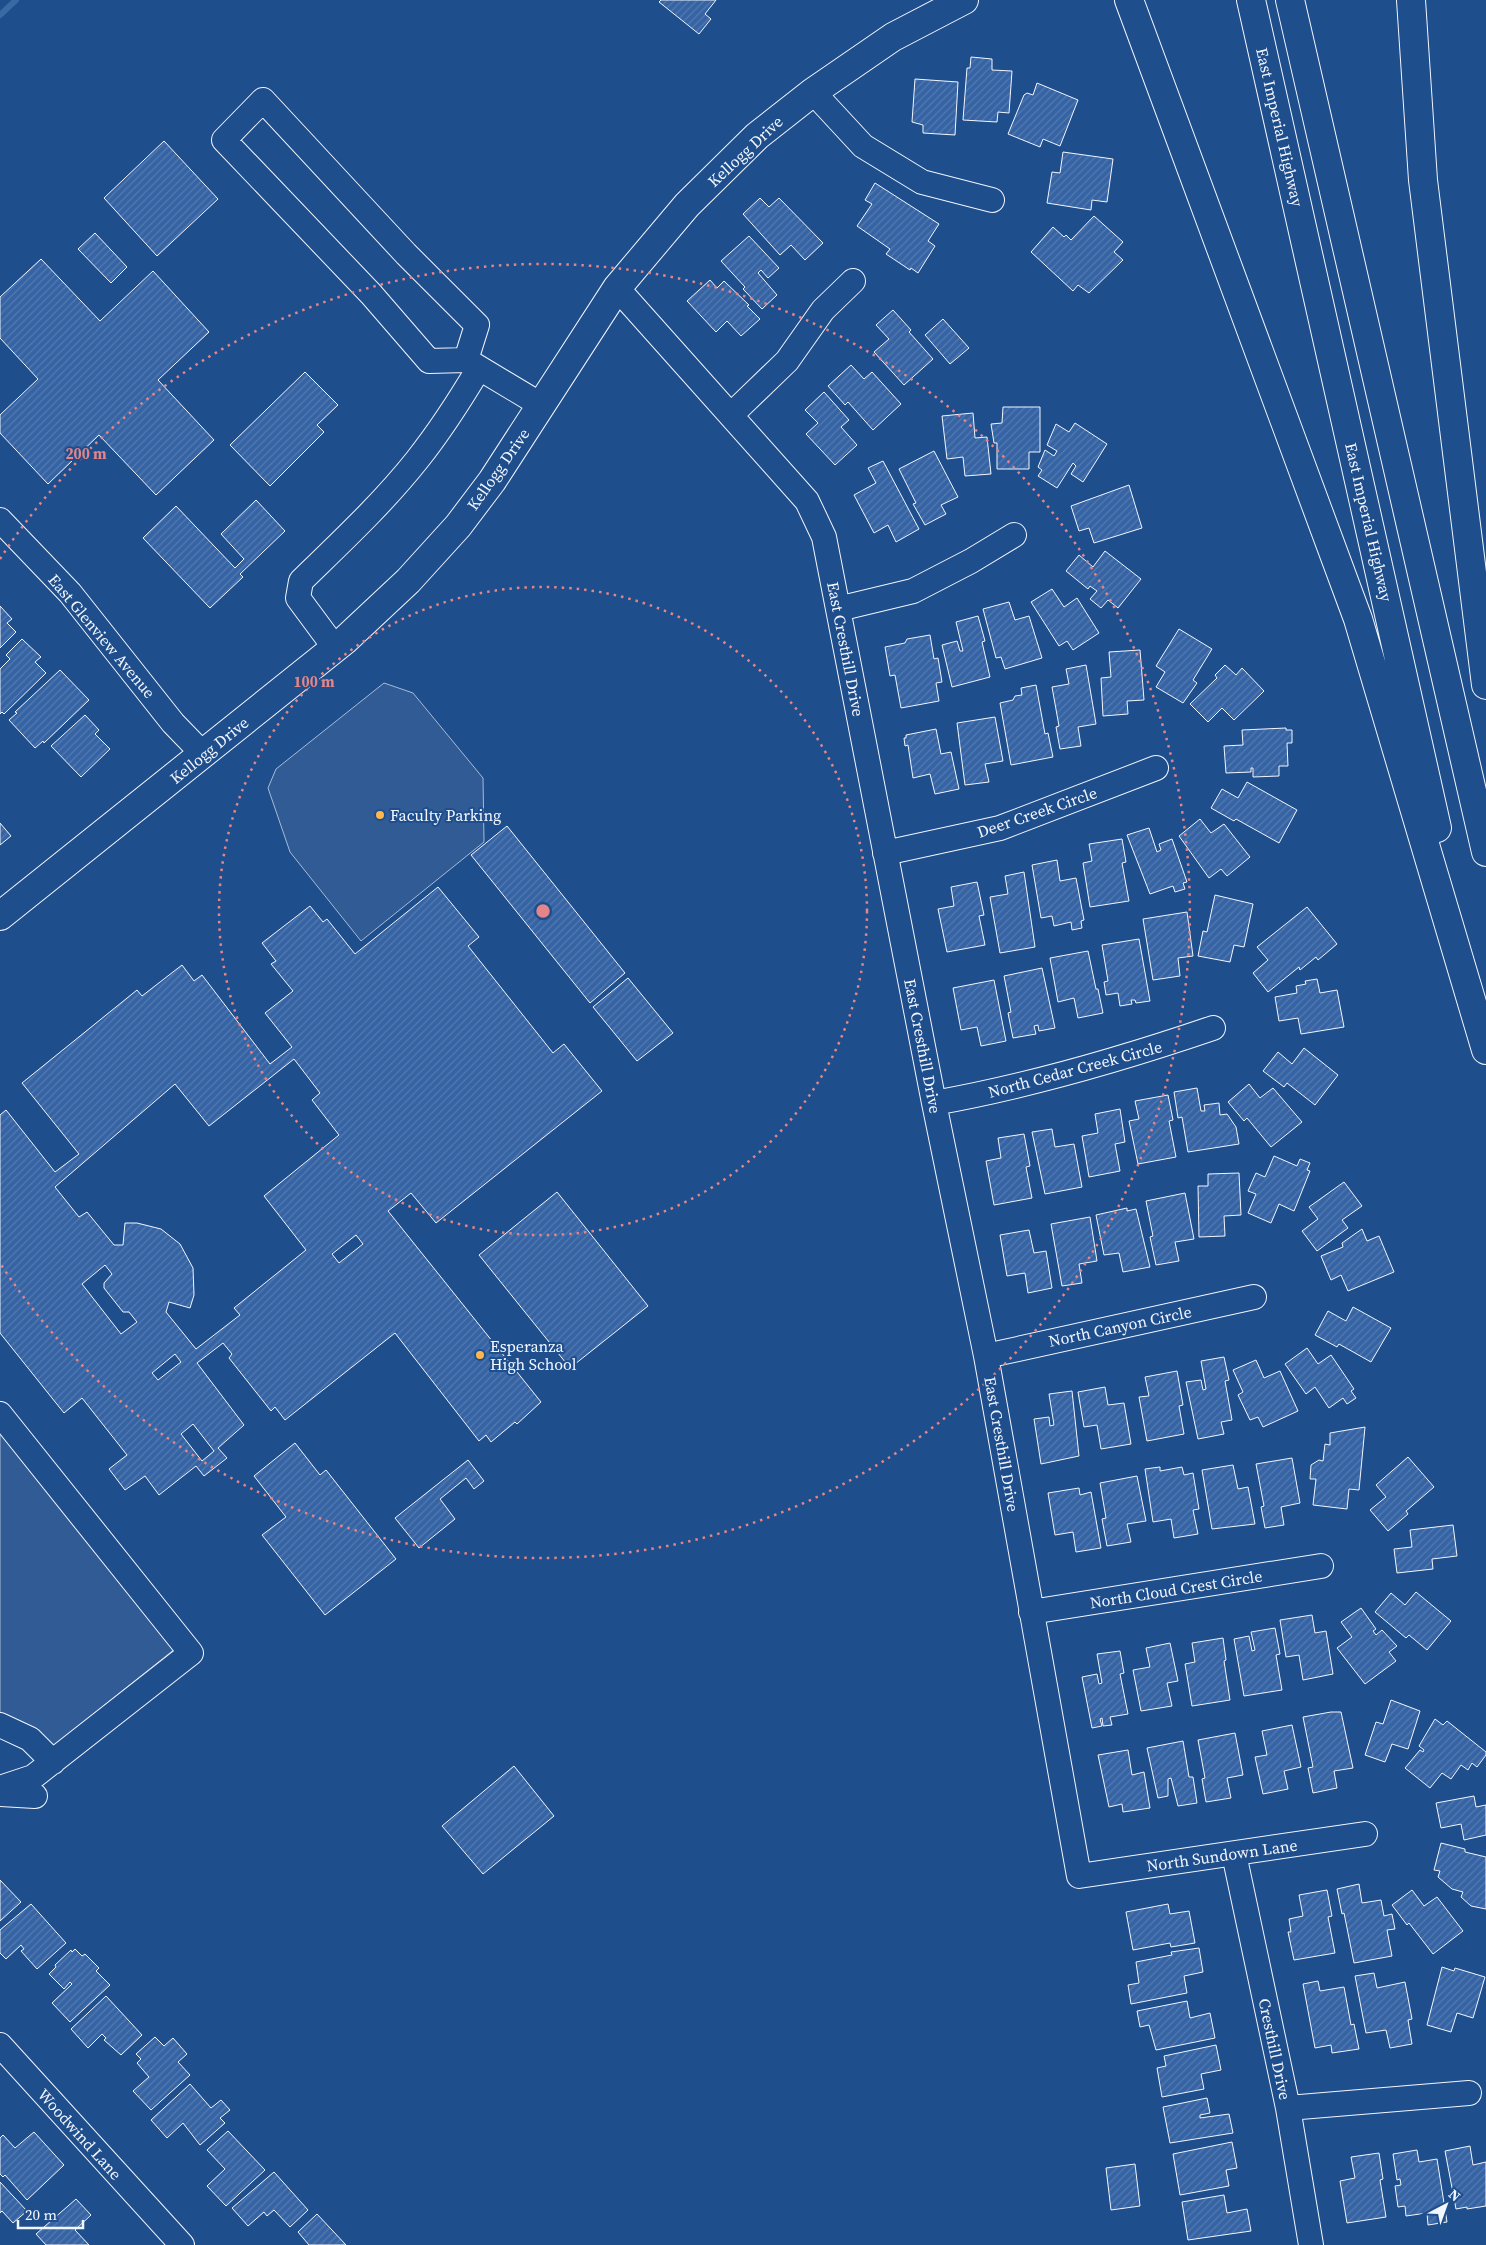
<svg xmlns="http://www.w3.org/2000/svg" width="1486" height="2245" viewBox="0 0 1486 2245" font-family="'Source Serif 4',serif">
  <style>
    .parking { fill: #305b95; stroke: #a8bbd7 }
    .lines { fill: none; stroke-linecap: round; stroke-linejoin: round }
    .stream { stroke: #3b69a3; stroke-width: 6 }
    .building { fill: url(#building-hatch); stroke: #f2f6ff; fill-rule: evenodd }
    .minor-casing { stroke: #f2f6ff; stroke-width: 26 }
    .major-casing { stroke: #f2f6ff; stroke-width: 30 }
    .highway-casing { stroke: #f2f6ff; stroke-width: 30 }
    .minor { stroke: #1f4e8c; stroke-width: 24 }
    .major { stroke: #1f4e8c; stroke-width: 28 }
    .highway { stroke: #1f4e8c; stroke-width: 28 }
    .ring { fill: none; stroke: #e38589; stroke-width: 2.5; stroke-dasharray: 2.5 5 }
    .poi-dot { fill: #ffb74d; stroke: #1f4e8c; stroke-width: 2 }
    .labels { text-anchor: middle; stroke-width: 4; stroke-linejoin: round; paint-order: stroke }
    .street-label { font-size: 16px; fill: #f2f6ff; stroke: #1f4e8c }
    .poi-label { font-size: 16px; fill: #f2f6ff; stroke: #1f4e8c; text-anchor: start }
    .centre { fill: #e38589; stroke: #1f4e8c; stroke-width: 2.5 }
    .ring-label { font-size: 15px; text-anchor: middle; font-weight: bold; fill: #e38589; stroke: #1f4e8c; stroke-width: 4; stroke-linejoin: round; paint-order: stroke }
  </style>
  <defs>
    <pattern id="building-hatch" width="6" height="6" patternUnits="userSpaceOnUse" patternTransform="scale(1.25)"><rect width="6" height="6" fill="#3563a3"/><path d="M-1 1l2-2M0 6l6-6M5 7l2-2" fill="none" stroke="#537ab1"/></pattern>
  </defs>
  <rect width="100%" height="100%" fill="#1f4e8c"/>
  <path class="parking" d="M384,683L413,693L483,778L484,842L361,941L290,852L268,788L276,769Z
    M0,1428L176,1648L37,1759L28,1749L0,1737Z"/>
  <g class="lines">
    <path class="stream" d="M0,15L16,0"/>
  </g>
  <path class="building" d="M661,0H716L705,14L711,19L699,34L659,2Z
    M971,57L992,59V70L1012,71L1009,113L998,112L997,122L963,120L967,68H970Z
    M915,79L958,82L955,135L923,133V125L912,122Z
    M1037,83L1078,100L1060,146L1043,139L1040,147L1008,134L1024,95L1027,93L1033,95Z
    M164,141L218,199L157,256L104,198Z
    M1063,152L1113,159L1107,202L1092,200L1091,210L1047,203L1052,172L1060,173Z
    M875,183L939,224L928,241L935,246L918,273L911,268L910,270L886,254L890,249L857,226L872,204L865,200Z
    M760,198L769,207L779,198L823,243L805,260L791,245L780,255L743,214Z
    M1094,216L1123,242L1114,252L1123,260L1089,293L1078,285L1073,291L1031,252L1053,227L1064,237L1066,235L1071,240Z
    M95,233L127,267L111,283L78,249Z
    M749,236L779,268L768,278L761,270L758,273L777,295L762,309L743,289L745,287L721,261Z
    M41,259L100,321L153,271L209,332L158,380L214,440L156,495L99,435L48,484L0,433V415L38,379L0,338V297Z
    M710,280L717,288L724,281L749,305L747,306L760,319L741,336L727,321L716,332L687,301Z
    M893,310L911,330L909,332L933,359L904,385L874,352L889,339L876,325Z
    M943,319L969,348L950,364L925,335Z
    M851,365L864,379L872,372L901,404L873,430L848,402L845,405L828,386Z
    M305,372L338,405L317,425L324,432L270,486L230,445Z
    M824,392L849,420L841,427L857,445L835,465L806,434L818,423L805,410Z
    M1003,407H1040V452H1029V469H997V443H994L991,424L1002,423Z
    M973,413L975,438L987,437L991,474L965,476L963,457L947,459L942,416Z
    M1075,423L1107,444L1083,482L1071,474L1076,466L1073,463L1057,488L1038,476L1042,470L1038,467L1045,450L1054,456L1057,451L1047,445L1056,424L1069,432Z
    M934,451L958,497L941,505L946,514L925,525L913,504L916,503L899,469Z
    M883,461L919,529L896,542L888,525L874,533L854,495L876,483L868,468Z
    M1129,485L1142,528L1094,543L1089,528L1079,531L1071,506Z
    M256,500L285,531L240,574L243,577L210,608L143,538L176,506L235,568L244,559L221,534Z
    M1105,551L1141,579L1118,608L1108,600L1101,608L1090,599L1097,591L1090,586L1088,589L1066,571L1079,555L1093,567Z
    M1052,589L1064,607L1077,598L1099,633L1073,650L1067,641L1059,646L1031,602Z
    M1009,602L1015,620L1029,616L1042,658L1005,669L1001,657L996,658L983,609Z
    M0,606L12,619L7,623L16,632L0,648Z
    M978,616L985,641L982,642L990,677L952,687L942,645L957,641L960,651H963L956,622Z
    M1179,629L1212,649L1193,680L1197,683L1183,703L1156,687L1165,672L1156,666Z
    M930,635L934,659L938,658L942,682L936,683L939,701L901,708L895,675L890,676L885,647L905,643L907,639Z
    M22,639L41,657L35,662L46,673L4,714L2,712L0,714V669L10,659L6,655Z
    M1140,650L1144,700L1127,701L1128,714L1103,716L1101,678L1111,677L1109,652Z
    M1086,665L1096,724L1078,727L1081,746L1060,749L1056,727L1059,726L1052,687L1069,684L1066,669Z
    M1225,665L1236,675L1242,668L1264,691L1234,720L1222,708L1208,722L1190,704L1217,678L1215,675Z
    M60,670L89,700L44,743L43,741L35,748L9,720L17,713L15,712Z
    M1036,685L1045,734L1048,733L1053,757L1011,765L1000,703L1013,700L1015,696L1022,695L1021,688Z
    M85,715L99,730L95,734L110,749L81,777L51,746Z
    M995,717L1003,761L985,764L989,782L965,785L957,723Z
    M1286,728V730H1292V743H1287L1288,766H1279V776L1253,777V768H1251V772L1226,773L1224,746L1243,745L1242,730Z
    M936,729L941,754L951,752L959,789L935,794L930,774L913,778L908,745L905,746L904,738H906V735Z
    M1247,782L1297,810L1279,843L1236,819L1234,821L1211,808L1222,789L1238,798Z
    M1200,819L1211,833L1224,824L1250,857L1227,876L1221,869L1209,878L1179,836Z
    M0,823L11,836L0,845Z
    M507,826L625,973L590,1003L471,855Z
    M1149,828L1157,852L1161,850L1159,844L1172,839L1187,882L1183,883L1185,889L1175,892L1173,886L1150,894L1127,835Z
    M1122,839L1126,862L1122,863L1129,901L1090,907L1083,863L1092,861L1089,844Z
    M1057,860L1060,881L1076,878L1084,920L1081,921L1082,928L1072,930L1071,922L1054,926L1052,916L1041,918L1032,865Z
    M1024,872L1035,947L1000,953L990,897L1008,894L1005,876Z
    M977,882L984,915L979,916L985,945L947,952L938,909L954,906L951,887Z
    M438,887L479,937L468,946L553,1053L564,1044L602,1091L436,1223L411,1193L388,1211L541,1402L517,1424L515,1422L491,1442L486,1435L479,1441L395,1333L285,1420L275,1407L271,1411L229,1358L232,1354L223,1343L197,1363L244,1425L218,1448L227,1458L204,1476L196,1466L159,1495L145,1476L125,1490L109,1469L127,1455L82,1398L64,1413L0,1333V1115L6,1110L55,1172L79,1154L22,1083L137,990L142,996L182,965L194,981L202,975L270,1064L292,1047L265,1013L293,991L271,964L276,961L262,943L310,906L323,922L327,919L355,954ZM294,1059L320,1093L312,1100L339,1135L264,1196L306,1250L234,1308L240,1315L196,1349L166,1312L169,1302L190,1308L194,1295L193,1268L180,1244L161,1229L137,1223H125L123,1245H114L87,1212L79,1217L55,1187L175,1084L209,1126ZM356,1235L363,1244L339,1263L332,1254ZM105,1265L112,1274L104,1283V1288L123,1312H129L137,1322L121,1334L82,1284ZM175,1354L181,1362L158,1380L152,1373ZM193,1424L214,1451L202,1461L181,1434Z
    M1215,895L1253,904L1244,947L1234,945L1230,962L1198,956L1203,931L1207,932Z
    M1307,907L1337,944L1318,960L1316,957L1300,970L1299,967L1268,992L1253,973L1268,960L1257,947Z
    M1187,912L1193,956L1178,958L1180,976L1153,980L1143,919Z
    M1139,939L1150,1001L1136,1003L1135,1000H1131L1132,1004L1120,1006L1118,993L1106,995L1104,982L1108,981L1102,945Z
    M1088,951L1096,989H1098L1103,1013L1078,1018L1074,998L1058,1002L1050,958Z
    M1042,968L1055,1028L1039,1031L1038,1025L1034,1026L1036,1034L1013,1038L1008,1013L1011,1012L1004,976Z
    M628,978L673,1033L637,1061L593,1007Z
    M1317,979L1320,993L1337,990L1344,1027L1301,1034L1298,1018L1279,1021L1275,997L1297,993L1296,986L1306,984L1305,981Z
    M994,980L1006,1041L981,1046L977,1027L961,1030L953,988Z
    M1304,1048L1338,1075L1315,1105L1287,1083L1284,1087L1263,1071L1278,1052L1292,1064Z
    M1249,1084L1260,1098L1273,1088L1302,1122L1271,1147L1247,1118L1244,1121L1228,1102Z
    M1197,1088L1201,1111H1205L1204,1105L1219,1103L1220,1115L1227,1114L1236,1127L1239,1144L1188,1152L1182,1117L1178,1118L1174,1092Z
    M1168,1095L1173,1120L1169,1121L1176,1157L1138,1164L1129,1121L1139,1119L1135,1101Z
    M1120,1109L1125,1142L1115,1144L1120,1171L1089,1177L1082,1136L1098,1133L1095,1114Z
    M1052,1129L1055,1147L1074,1144L1082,1187L1045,1194L1032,1132Z
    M1024,1134L1030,1166L1026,1167L1032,1198L994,1205L986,1161L1001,1158L998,1138Z
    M1274,1156L1297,1166L1300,1159L1310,1163L1307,1170L1310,1171L1294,1211L1279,1204L1271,1223L1248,1213L1256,1194L1248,1191L1256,1173L1265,1177Z
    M1239,1173L1241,1215L1224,1216L1225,1236L1199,1237L1198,1186H1208V1174Z
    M1344,1182L1362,1206L1342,1220L1348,1228L1317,1251L1302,1231L1318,1219L1309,1207Z
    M557,1192L648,1306L570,1368L479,1255Z
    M1185,1193L1194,1239L1175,1242L1179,1261L1156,1265L1150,1237L1153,1236L1146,1201Z
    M1127,1208V1211L1136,1209L1150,1267L1123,1272L1119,1253L1104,1255L1096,1215Z
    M1090,1217L1097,1261L1079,1264L1082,1283L1062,1286L1051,1224Z
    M1362,1229L1367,1241L1379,1236L1394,1272L1348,1291L1341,1275L1331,1280L1321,1256L1343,1247L1342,1243Z
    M1029,1230L1034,1253L1046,1251L1052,1288L1028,1293L1025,1273L1007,1276L1000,1235Z
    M1353,1307L1391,1328L1371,1362L1339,1344L1337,1347L1315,1335L1328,1311L1346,1321Z
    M1307,1348L1318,1364L1331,1355L1354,1389L1351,1391L1356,1398L1347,1404L1343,1398L1329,1408L1315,1387L1306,1394L1285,1364Z
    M1224,1357L1229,1380L1225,1381L1232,1420L1221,1422L1224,1434L1198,1439L1186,1382L1201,1380L1203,1390L1206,1389L1201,1361Z
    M1256,1360L1264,1378L1280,1371L1298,1411L1263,1427L1258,1417L1250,1420L1238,1395L1243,1392L1233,1370Z
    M1177,1371L1183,1405L1179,1406L1184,1434L1147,1441L1139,1397L1149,1396L1145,1377Z
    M1105,1387L1108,1405L1124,1403L1131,1444L1101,1449L1097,1425L1084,1427L1078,1392Z
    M1072,1391L1079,1456L1041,1464L1034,1419L1049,1417L1050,1426L1054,1425L1049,1394Z
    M1365,1427L1359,1490L1349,1489L1347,1509L1313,1505L1316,1479H1310L1311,1465L1319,1460L1323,1461L1325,1444L1330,1445V1433Z
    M295,1443L320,1475L326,1470L396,1559L325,1615L262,1535L286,1517L254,1476Z
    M1408,1457L1434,1487L1406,1511L1408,1514L1388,1531L1370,1510L1386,1497L1376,1485Z
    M1292,1458L1300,1503L1281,1507L1284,1525L1265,1528L1261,1507L1264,1506L1256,1464Z
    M468,1460L484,1481L474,1489L466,1478L440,1499L455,1519L419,1548L395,1518Z
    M1233,1465L1238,1489L1248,1487L1255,1524L1212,1529L1202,1470Z
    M1160,1467V1471L1182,1467L1184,1475L1193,1473L1199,1509L1193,1510L1198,1534L1174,1538L1171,1519L1153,1522L1145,1469Z
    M1137,1476L1146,1521L1127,1524L1131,1542L1107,1546L1102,1519L1106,1518L1100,1483Z
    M1079,1488L1080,1495L1091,1492L1101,1548L1076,1552L1073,1532L1055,1535L1048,1493Z
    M1453,1525L1457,1556L1432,1559L1433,1569L1397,1573L1394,1549L1412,1547L1410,1530Z
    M1416,1592L1451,1621L1427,1650L1409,1635L1406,1638L1375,1612L1391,1593L1405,1605Z
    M1361,1608L1376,1629L1373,1631L1376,1635L1382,1630L1397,1646L1389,1652L1396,1661L1365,1684L1337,1648L1352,1637L1341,1622Z
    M1312,1615L1315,1633L1326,1631L1333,1674L1303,1680L1299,1655L1286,1657L1280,1620Z
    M1275,1628L1280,1654L1276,1655L1282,1690L1244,1696L1234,1639L1249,1636L1252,1651L1255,1650L1251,1632Z
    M1223,1638L1226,1660L1224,1661L1230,1700L1192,1706L1185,1664L1195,1662L1192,1643Z
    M1170,1643L1178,1681L1167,1683L1172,1706L1141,1711L1133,1670L1150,1667L1146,1648Z
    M1120,1651L1124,1673L1120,1674L1128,1714L1110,1717L1112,1725L1103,1726L1102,1718L1100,1719L1102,1726L1092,1728L1082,1677L1097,1674L1099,1684L1102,1683L1097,1654Z
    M1391,1700L1420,1711L1408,1749L1392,1744L1385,1762L1365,1755L1376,1722L1383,1724Z
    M1331,1712H1341L1353,1768L1334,1771L1337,1788L1313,1793L1308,1768L1313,1767L1303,1717Z
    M1435,1719L1443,1725L1447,1721L1486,1752V1755L1477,1767L1472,1763L1468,1770L1461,1765L1451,1779L1442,1773L1430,1788L1405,1768L1420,1750L1423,1752L1424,1750L1419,1746Z
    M1292,1725L1301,1767L1284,1771L1288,1789L1263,1794L1255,1757L1267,1755L1262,1731Z
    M1235,1733L1243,1775L1227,1778L1231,1798L1206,1802L1202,1779L1205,1778L1198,1740Z
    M1183,1741L1189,1777H1193L1197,1803L1178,1806L1171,1778L1168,1779V1796L1158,1798L1147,1748Z
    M1128,1750L1132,1775L1144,1772L1150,1808L1123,1812L1122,1804L1109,1807L1098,1755Z
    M514,1766L554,1816L483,1874L442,1826Z
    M1474,1796L1476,1807L1486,1805V1835L1464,1840L1461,1824L1441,1828L1436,1803Z
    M1441,1843L1465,1849V1852L1486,1857V1909L1471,1906L1461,1897L1463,1892L1452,1889L1438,1877L1440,1871L1434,1870Z
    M0,1880L21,1902L0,1921Z
    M1359,1884L1362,1903L1381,1900L1384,1916L1392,1914L1395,1929L1387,1930L1392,1956L1354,1963L1344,1913L1342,1914L1337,1889Z
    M1327,1890L1332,1916L1328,1917L1335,1953L1294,1960L1288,1932H1291L1289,1919L1303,1916L1299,1895Z
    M1412,1890L1424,1906L1437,1897L1463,1931L1433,1954L1409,1923L1407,1925L1392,1905Z
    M31,1904L66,1943L37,1969L21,1951L24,1949L21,1945L6,1959L0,1953V1930Z
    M1168,1904L1170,1914L1189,1911L1195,1943L1171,1947L1170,1943L1133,1950L1126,1912Z
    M1199,1948L1203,1972L1184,1976L1187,1993L1131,2004L1128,1985L1139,1983L1136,1962L1172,1955L1171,1952Z
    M75,1949L82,1956L85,1954L99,1968L96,1971L110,1985L70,2022L52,2003L72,1984L70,1982L64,1989L49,1974L56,1967L55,1965L71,1950L72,1952Z
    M1442,1967L1454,1971L1455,1968L1485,1977L1473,2018L1457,2013L1451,2032L1427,2025Z
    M1374,1973L1377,1988L1405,1982L1412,2019L1408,2020L1412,2044L1390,2048L1386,2030L1366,2033L1355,1976Z
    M1318,1981L1320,1991L1344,1987L1351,2025L1354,2024L1359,2049L1332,2053L1331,2045L1315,2048L1303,1984Z
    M106,1996L142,2035L121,2055L104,2040L106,2038L102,2034L88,2048L71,2029Z
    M1187,2001L1190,2018L1210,2013L1215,2038L1156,2050L1149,2025L1140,2027L1137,2011Z
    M155,2037L164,2046L173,2038L187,2054L178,2062L190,2075L151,2110L133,2091L149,2077L137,2063L141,2059L136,2054Z
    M1216,2045L1221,2070L1201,2074L1204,2089L1162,2097L1157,2068L1166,2066L1164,2056Z
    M190,2084L211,2108L221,2100L230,2110L220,2118L225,2123L200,2145L183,2123L167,2138L151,2120Z
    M1207,2098L1210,2113L1200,2115V2118L1229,2114L1233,2133L1170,2143L1163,2107Z
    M228,2131L265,2170L226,2206L207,2186L225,2169L207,2150Z
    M34,2132L64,2165L27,2200L5,2175L3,2177L0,2174V2138L3,2135L15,2148Z
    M1232,2142L1237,2168L1226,2170L1229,2186L1180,2195L1173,2154Z
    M1470,2146L1473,2165L1486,2162V2206L1467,2209V2207L1456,2209L1445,2151Z
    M1417,2150L1419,2162L1437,2159L1447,2222L1428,2225L1427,2213L1406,2216L1405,2206L1398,2207L1395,2186L1401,2185L1400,2179L1397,2180L1393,2154Z
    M1379,2153L1383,2179L1380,2180L1386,2217L1347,2223L1340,2181L1355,2178L1351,2157Z
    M1135,2164L1140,2206L1111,2210L1106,2168Z
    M274,2172L308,2210L290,2227L274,2210L267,2216L264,2212L248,2226L232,2208Z
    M0,2182L27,2211L13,2223L2,2211L0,2213Z
    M1224,2195L1227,2213L1247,2209L1251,2231L1188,2240L1182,2202Z
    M76,2199L91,2215L75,2230L89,2245H46L36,2234Z
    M317,2214L346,2245H309L298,2232Z"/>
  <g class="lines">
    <g class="minor-casing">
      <path id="minor" d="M813,92L863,146L922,182L992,200
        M617,288L807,501L824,537L934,1103L986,1356L1079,1876L1365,1834
        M466,360L477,325L406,254L263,100L224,140L371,294L429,361L466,360L541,405
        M731,415L787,361L823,310L853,281
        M0,520L70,593L173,723L203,754
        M838,609L913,591L971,561L1014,535
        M335,648L298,598L301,581C341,542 382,504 417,460C440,431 460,400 479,368
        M885,853L1000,828L1156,768
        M934,1103C1030,1086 1122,1059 1213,1028
        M986,1356L1254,1297
        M0,1414L191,1653L33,1777L0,1788
        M1031,1612L1321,1566
        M0,1725L30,1739L53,1762
        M0,1794L35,1796
        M1234,1854L1288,2108L1311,2245
        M0,2045L182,2245
        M1288,2108L1469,2093"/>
    </g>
    <g class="major-casing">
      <path id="major" d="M0,916L345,640L408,581L458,526L492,481L617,288L687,205L757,136L813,92L893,37L964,0"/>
    </g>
    <g class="highway-casing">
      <path id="highway" d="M1129,0L1358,619L1486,1050
        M1251,0L1437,828
        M1290,0L1486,852
        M1411,0L1423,180L1486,685"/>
    </g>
    <use href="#minor" class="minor"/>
    <use href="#major" class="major"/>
    <use href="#highway" class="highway"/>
  </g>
  <g class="ring">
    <circle cx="543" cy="911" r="324"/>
    <path d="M0 559A647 647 0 1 1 0 1263"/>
  </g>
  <g class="poi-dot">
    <circle cx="380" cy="815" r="5"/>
    <circle cx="480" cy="1355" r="5"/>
  </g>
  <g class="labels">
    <g class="street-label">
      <text transform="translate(1280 127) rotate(77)" y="6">East Imperial Highway</text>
      <text transform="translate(745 151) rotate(-43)" y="6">Kellogg Drive</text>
      <text transform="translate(498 469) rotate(-55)" y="6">Kellogg Drive</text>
      <text transform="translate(1369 522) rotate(77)" y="6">East Imperial Highway</text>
      <text transform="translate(102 636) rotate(50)" y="6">East Glenview Avenue</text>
      <text transform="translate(846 649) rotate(79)" y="6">East Cresthill Drive</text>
      <text transform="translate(209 750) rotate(-39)" y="6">Kellogg Drive</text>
      <text transform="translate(1037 812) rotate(-19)" y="6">Deer Creek Circle</text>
      <text transform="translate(923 1046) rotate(79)" y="6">East Cresthill Drive</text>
      <text transform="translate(1075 1069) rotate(-15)" y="6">North Cedar Creek Circle</text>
      <text transform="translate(1120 1326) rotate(-12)" y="6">North Canyon Circle</text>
      <text transform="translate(1002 1444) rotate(80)" y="6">East Cresthill Drive</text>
      <text transform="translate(1176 1589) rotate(-9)" y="6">North Cloud Crest Circle</text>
      <text transform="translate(1222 1855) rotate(-8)" y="6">North Sundown Lane</text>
      <text transform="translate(1275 2049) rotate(78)" y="6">Cresthill Drive</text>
      <text transform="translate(80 2134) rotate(48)" y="6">Woodwind Lane</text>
    </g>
    <g class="poi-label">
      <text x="390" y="821">Faculty Parking</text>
      <text x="490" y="1352">Esperanza<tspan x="490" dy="18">High School</tspan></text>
    </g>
  </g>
  <circle cx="543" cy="911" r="8" class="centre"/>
  <g class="ring-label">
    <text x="86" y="459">200 m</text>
    <text x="314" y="687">100 m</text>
  </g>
  <g transform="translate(1446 2205) rotate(41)" stroke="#1f4e8c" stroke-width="4" paint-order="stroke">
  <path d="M0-4L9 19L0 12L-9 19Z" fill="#f2f6ff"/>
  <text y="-8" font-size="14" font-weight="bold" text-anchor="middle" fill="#f2f6ff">N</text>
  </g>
  <path d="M18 2220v8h65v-8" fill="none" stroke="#f2f6ff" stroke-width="2.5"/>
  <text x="25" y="2220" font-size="15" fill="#f2f6ff" stroke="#1f4e8c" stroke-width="4" paint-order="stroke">20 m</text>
</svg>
